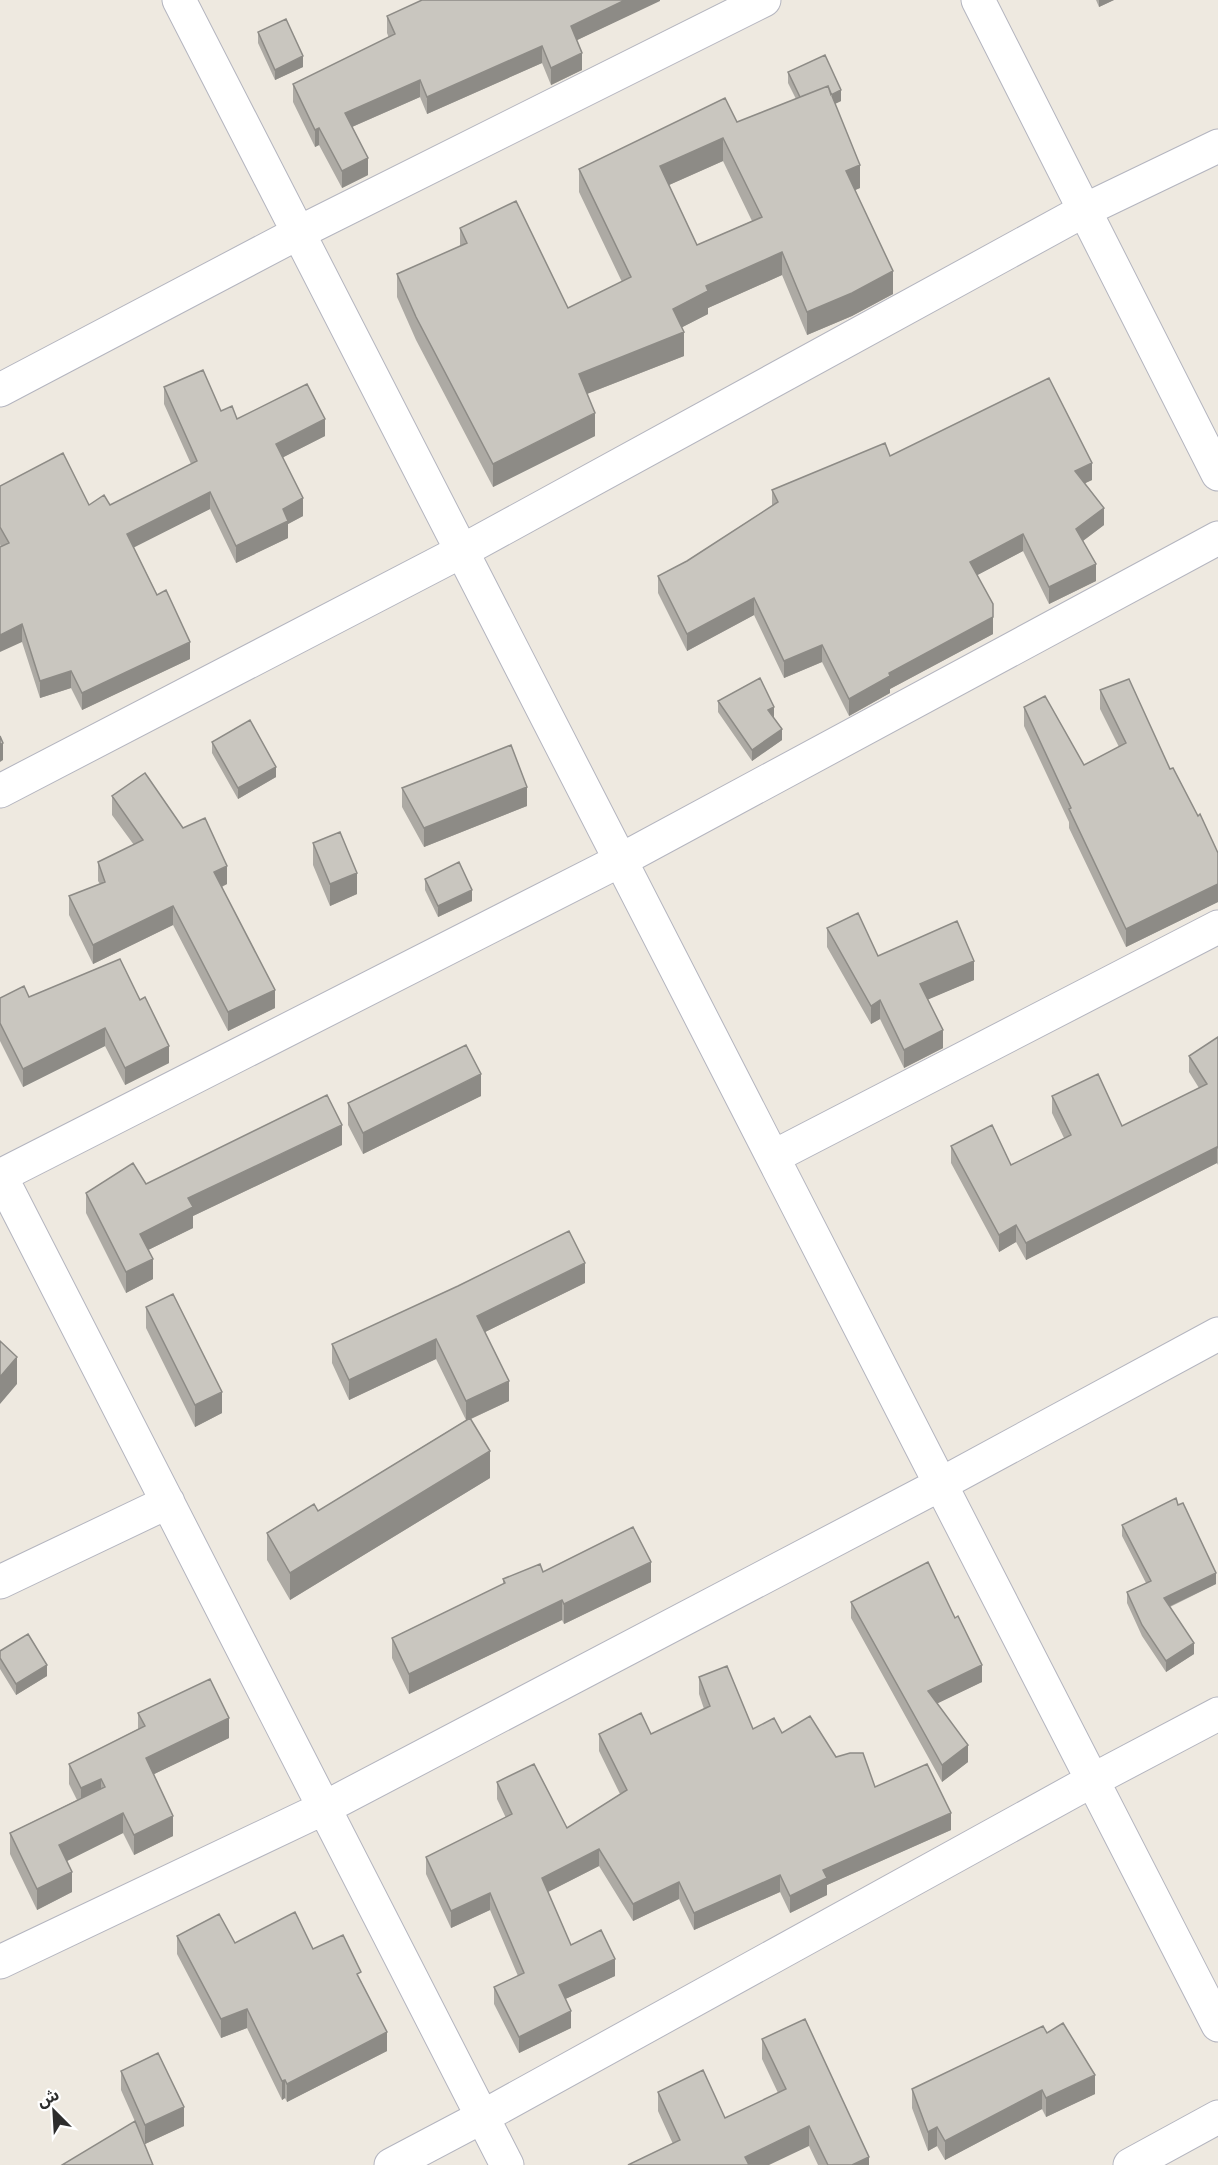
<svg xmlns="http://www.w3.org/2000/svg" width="1218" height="2165" viewBox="0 0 1218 2165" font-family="Quicksand,'Noto Sans Arabic',sans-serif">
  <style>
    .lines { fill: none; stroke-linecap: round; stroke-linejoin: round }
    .minor-casing { stroke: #b4b5bf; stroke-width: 35 }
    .minor { stroke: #fff; stroke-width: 33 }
    .wall { fill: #adaaa4; fill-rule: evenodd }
    .shaded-wall { fill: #8d8b86 }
    .building { fill: #c9c6bf; stroke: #8d8b86; stroke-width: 1.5; fill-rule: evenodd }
  </style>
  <rect width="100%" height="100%" fill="#eee9e0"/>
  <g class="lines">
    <g class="minor-casing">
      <path id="minor" d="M179,0L1218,2025
        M978,0L1218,474
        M0,390L298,233L764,0
        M0,791L462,551L1085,210L1218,146
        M773,1157L1218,927
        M0,1175L507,2165
        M0,1176L621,860L1218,538
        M0,1582L168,1502
        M0,1962L324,1808L941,1484L1218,1334
        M391,2165L482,2117L1093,1780L1218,1714
        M1130,2165L1218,2117"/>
    </g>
    <use href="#minor" class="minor"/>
  </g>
  <path class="wall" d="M660,0L577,40L582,70L551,85L542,63L427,114L420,97L352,127L368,175L342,188L319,145L315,147L293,102V84L389,38L387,33V16Z
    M1096,0H1114L1099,7Z
    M258,32L303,67L275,80L258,43Z
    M788,72L841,101L835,104L860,188L855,190L893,294L852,316L807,335L782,275L708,308V314L682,327L684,356L587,394L595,436L493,487L416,340L397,297V274L460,246V228L568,308L622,282L579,192V169L737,122L796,99L788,83ZM723,161L752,221L697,245L669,185Z
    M164,387L221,411L237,419L325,436L283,457L303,516L288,524V538L236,563L210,509L133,547L190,659L82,710L71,688L40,698L22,642L0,544V486L89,505H110L191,464L164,404Z
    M890,456L1092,480L1085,483L1104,525L1083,541L1096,581L1049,604L1023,551L977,575L993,634L890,689V693L849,716L822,662L784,678L754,615L687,651L658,593V576L687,561L772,506V490Z
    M1100,690L1170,769L1218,853V902L1126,947L1069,828V822L1024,726V707L1084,765L1119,747L1100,709Z
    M718,701L774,718L782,740L752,761L718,712Z
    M212,742L276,777L238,799L212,753Z
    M402,788L527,806L424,847L402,807Z
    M112,796L183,828L227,884L222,887L275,1008L228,1031L173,925L93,964L69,915V896L100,884L98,881V862L134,845L112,815Z
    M313,843L357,894L330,906L313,865Z
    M425,879L472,901L438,917L425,890Z
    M827,928L878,956L974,980L928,999L943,1048L904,1068L880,1019L871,1024L827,947Z
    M120,959L169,1063L125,1085L105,1046L23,1087L0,1041V998L29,997Z
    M1218,1038V1165L1217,1163L1026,1260L1016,1242L999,1252L951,1163V1146L1011,1165L1064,1138L1052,1113V1096L1122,1126L1199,1088L1189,1072V1056Z
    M481,1096L363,1154L348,1125V1103Z
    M342,1145L193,1216V1228L148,1250L153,1279L126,1293L86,1213V1193L146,1184Z
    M585,1283L485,1332L509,1401L471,1419L490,1478L290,1600L267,1560V1533L318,1511L466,1420L436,1359L349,1400L332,1363V1344Z
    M146,1307L222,1413L195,1427L146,1328Z
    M1122,1525L1216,1584L1170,1607L1194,1654L1166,1672L1142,1636L1127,1603V1592L1146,1583L1122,1536Z
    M543,1572L651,1582L564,1624L562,1620L409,1694L392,1658V1638L503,1584V1579Z
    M851,1602L982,1682L937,1703L968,1762L942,1782L851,1618Z
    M0,1651L47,1676L16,1695L0,1669Z
    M699,1677L753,1729L782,1733L836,1757L875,1787L951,1830L827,1885V1895L790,1913L780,1892L694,1930L679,1899L633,1921L599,1866L548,1892L571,1945L615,1976L565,1999L571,2028L519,2053L494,2004V1987L518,1976L490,1910L451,1928L426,1874V1857L506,1818L497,1799V1782L567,1828L620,1794L599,1751V1734H651L704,1709L699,1694Z
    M138,1713L229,1738L154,1774L173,1836L134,1855L123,1833L67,1861L72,1892L37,1910L10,1854V1833L77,1800L69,1784V1764L138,1729Z
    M177,1936L235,1943L313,1949L361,1981L387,2051L287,2102L285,2098L282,2100L247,2028L221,2038L177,1954Z
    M1047,2033L1095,2094L1046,2117L1042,2109L945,2160L937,2146L928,2151L912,2108V2089Z
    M762,2039L869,2165H818L809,2146L673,2144L658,2111V2092L725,2118L778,2093L762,2059Z
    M121,2071L184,2126L145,2144L121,2090Z"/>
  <path class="shaded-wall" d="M625,0H660V1L571,43V26Z
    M1099,0H1114L1099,7Z
    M542,46V63L427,114V97Z
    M582,53V70L551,85V68Z
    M303,56V67L275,80V70Z
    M420,80V97L345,130V113Z
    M841,90V101L805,118V107Z
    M319,128V145L315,147V130Z
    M723,138V161L660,189V166Z
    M368,158V175L342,188V171Z
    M860,165V188L846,194V171Z
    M782,252V275L708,308V314L673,332V309L706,286Z
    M893,271V294L852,316L807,335V312Z
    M684,332V356L579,397V374Z
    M595,413V436L493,487V464Z
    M325,419V436L276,461V444Z
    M1092,463V480L1075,488V471Z
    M210,492V509L127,551V534Z
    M303,498V516L288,524V538L236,563V546L283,509Z
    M1104,508V525L1076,546V529Z
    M1023,534V551L970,579V562Z
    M1096,564V581L1049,604V587Z
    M754,598V615L687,651V634Z
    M993,617V634L890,689V693L849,716V699L889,673Z
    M22,624V642L0,652V635Z
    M190,642V659L82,710V693Z
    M822,645V662L784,678V661Z
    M71,671V688L40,698V681Z
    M774,707V718L768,710Z
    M782,729V740L752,761V750Z
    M3,743V760L0,762V745Z
    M276,767V777L238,799V788Z
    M527,787V806L424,847V828Z
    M227,866V884L214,890V872Z
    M357,873V894L330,906V884Z
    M1218,884V902L1126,947V929Z
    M472,890V901L438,917V906Z
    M173,906V925L93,964V945Z
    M974,961V980L920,1003V984Z
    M275,990V1008L228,1031V1012Z
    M880,1000V1019L871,1024V1006Z
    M105,1028V1046L23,1087V1069Z
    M943,1030V1048L904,1068V1050Z
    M169,1046V1063L125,1085V1068Z
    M481,1074V1096L363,1154V1133Z
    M342,1125V1145L193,1216V1228L140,1254V1234L188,1198Z
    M1217,1147V1163L1026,1260V1243Z
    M1016,1225V1242L999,1252V1235Z
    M153,1259V1279L126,1293V1272Z
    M585,1263V1283L477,1336V1316Z
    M436,1339V1359L349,1400V1380Z
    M17,1357V1384L0,1404V1377Z
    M509,1381V1401L466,1421V1401Z
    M222,1392V1413L195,1427V1405Z
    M490,1451V1478L290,1600V1573Z
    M651,1562V1582L564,1624V1604Z
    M1216,1573V1584L1164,1609V1598Z
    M562,1600V1620L409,1694V1674Z
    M1194,1643V1654L1166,1672V1661Z
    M47,1665V1676L16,1695V1684Z
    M982,1665V1682L928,1708V1691Z
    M229,1718V1738L146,1778V1758Z
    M968,1745V1762L942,1782V1765Z
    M101,1779V1799L81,1808V1788Z
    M123,1813V1833L59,1865V1845Z
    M951,1813V1830L827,1885V1895L790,1913V1896L823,1870Z
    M173,1816V1836L134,1855V1835Z
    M599,1849V1866L542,1895V1878Z
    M72,1872V1892L37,1910V1889Z
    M780,1875V1892L694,1930V1913Z
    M679,1882V1899L633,1921V1904Z
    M490,1893V1910L451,1928V1911Z
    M615,1959V1976L559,2002V1985Z
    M247,2009V2028L221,2038V2019Z
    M571,2011V2028L519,2053V2037Z
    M387,2032V2051L287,2102V2084Z
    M1095,2075V2094L1046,2117V2098Z
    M285,2080V2098L282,2100V2081Z
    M1042,2090V2109L945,2160V2141Z
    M184,2107V2126L145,2144V2125Z
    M809,2126V2146L769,2165H745V2157Z
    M937,2127V2146L928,2151V2132Z
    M869,2157V2165H852Z"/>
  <path class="building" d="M422,0H625L571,26L582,53L551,68L542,46L427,97L420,80L345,113L368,158L342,171L319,128L315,130L293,84L395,34L387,16Z
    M286,19L303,56L275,70L258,32Z
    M825,55L841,90L831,95L828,86L800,97L788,72Z
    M828,86L860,165L846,171L893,271L852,293L807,312L782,252L706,286L708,291L673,309L684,332L579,374L595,413L493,464L416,317L397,274L467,243L460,228L516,201L568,308L631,277L579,169L725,98L737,122ZM723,138L762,217L697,245L660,166Z
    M203,370L221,411L232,406L237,419L307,384L325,419L276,444L303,498L283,509L288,521L236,546L210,492L127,534L157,595L166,590L190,642L82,693L71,671L40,681L22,624L0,635V547L9,543L0,527V486L63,453L89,505L104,495L110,505L197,461L164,387Z
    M1049,378L1092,463L1075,471L1104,508L1076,529L1096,564L1049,587L1023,534L970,562L993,604V617L889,673L890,676L849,699L822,645L784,661L754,598L687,634L658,576L687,561L778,502L772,490L885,443L890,456Z
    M760,678L774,707L768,710L782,729L752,750L718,701Z
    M1129,679L1170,769L1173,768L1198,816L1200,814L1218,853V884L1126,929L1069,809L1071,808L1024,707L1045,696L1084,765L1126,743L1100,690Z
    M250,720L276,767L238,788L212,742Z
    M0,736L3,743L0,745Z
    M511,745L527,787L424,828L402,788Z
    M145,773L183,828L205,818L227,866L214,872L275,990L228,1012L173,906L93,945L69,896L105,882L98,862L143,840L112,796Z
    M340,832L357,873L330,884L313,843Z
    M459,862L472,890L438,906L425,879Z
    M858,913L878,956L957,921L974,961L920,984L943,1030L904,1050L880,1000L871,1006L827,928Z
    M120,959L140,1000L145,997L169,1046L125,1068L105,1028L23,1069L0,1023V998L24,986L29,997Z
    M1218,1037V1148L1217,1147L1026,1243L1016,1225L999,1235L951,1146L992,1125L1011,1165L1071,1135L1052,1096L1098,1074L1122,1126L1207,1084L1189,1056Z
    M466,1045L481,1074L363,1133L348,1103Z
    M327,1095L342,1125L188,1198L193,1207L140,1234L153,1259L126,1272L86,1193L133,1163L146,1184Z
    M569,1231L585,1263L477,1316L509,1381L466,1401L436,1339L349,1380L332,1344L458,1286Z
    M173,1294L222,1392L195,1405L146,1307Z
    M0,1341L17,1357L0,1377Z
    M470,1418L490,1451L290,1573L267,1533L314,1504L318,1511Z
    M1176,1498L1178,1505L1183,1503L1216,1573L1164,1598L1194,1643L1166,1661L1142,1625L1127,1592L1151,1581L1122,1525Z
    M633,1527L651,1562L564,1604L562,1600L409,1674L392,1638L505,1583L503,1579L540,1564L543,1572Z
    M928,1562L955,1618L958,1616L982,1665L928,1691L968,1745L942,1765L851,1602Z
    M28,1634L47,1665L16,1684L0,1658V1651Z
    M727,1666L753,1729L774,1718L782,1733L810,1716L836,1757L850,1753H863L875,1787L927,1764L951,1813L823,1870L827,1878L790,1896L780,1875L694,1913L679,1882L633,1904L599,1849L542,1878L571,1945L601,1930L615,1959L559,1985L571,2011L519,2037L494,1987L524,1973L490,1893L451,1911L426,1857L512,1814L497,1782L534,1764L567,1828L627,1790L599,1734L641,1713L651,1734L710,1706L699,1677Z
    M210,1679L229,1718L146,1758L173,1816L134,1835L123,1813L59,1845L72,1872L37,1889L10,1833L105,1787L101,1779L81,1788L69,1764L145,1726L138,1713Z
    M295,1912L313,1949L343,1935L361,1972L357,1974L387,2032L287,2084L285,2080L282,2081L247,2009L221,2019L177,1936L219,1914L235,1943Z
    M805,2019L869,2157L852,2165H828L809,2126L745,2157L749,2165H628L680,2140L658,2092L703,2070L725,2118L786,2089L762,2039Z
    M1063,2023L1095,2075L1046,2098L1042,2090L945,2141L937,2127L928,2132L912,2089L1043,2026L1047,2033Z
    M158,2053L184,2107L145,2125L121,2071Z
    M135,2121L153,2165H62Z"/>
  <g transform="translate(54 2111) rotate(336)" stroke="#ffffff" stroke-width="4.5" paint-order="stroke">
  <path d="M0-4.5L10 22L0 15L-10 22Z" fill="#2d2d2d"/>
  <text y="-9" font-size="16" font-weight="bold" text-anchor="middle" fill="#2d2d2d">ش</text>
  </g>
</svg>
